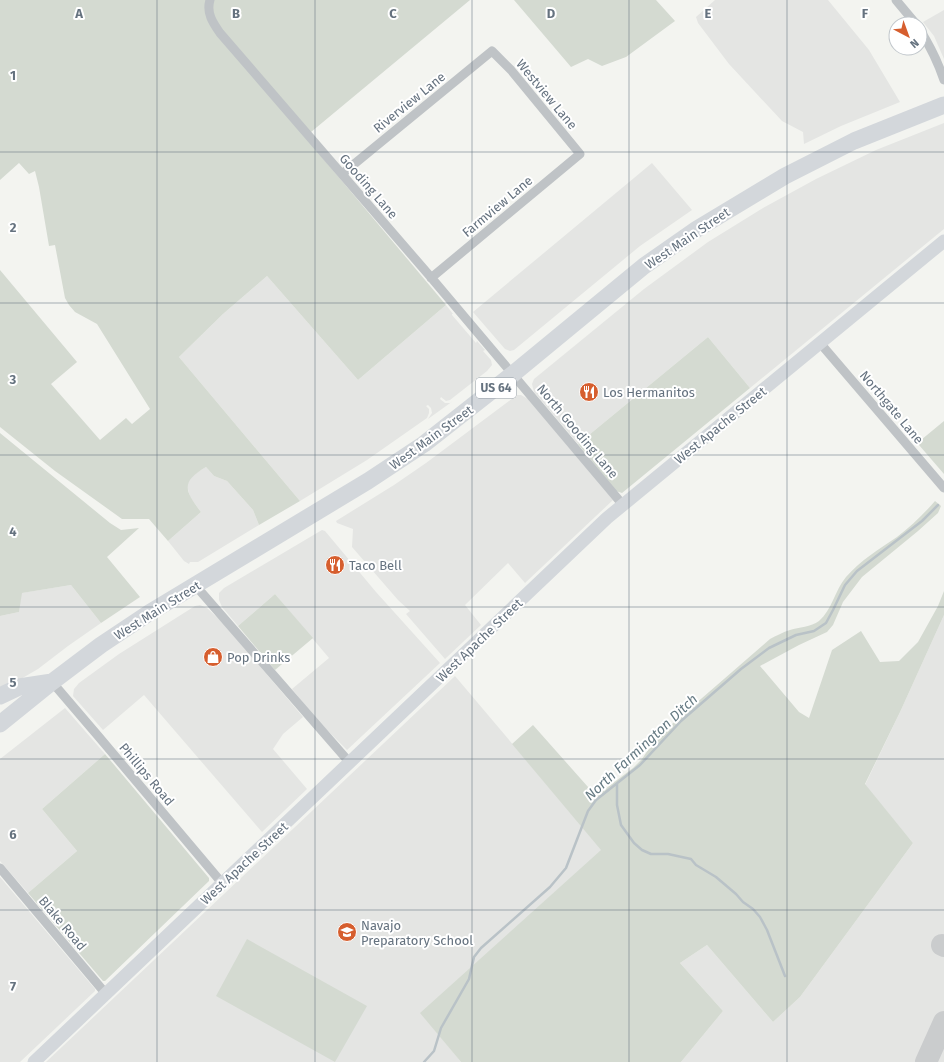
<svg xmlns="http://www.w3.org/2000/svg" width="944" height="1062" viewBox="0 0 944 1062" font-family="'Fira Sans',sans-serif">
  <style>
    .built { fill: #e4e5e3 }
    .green { fill: #d4dad1 }
    .lines { fill: none; stroke-linecap: round; stroke-linejoin: round }
    .stream { stroke: #b9c2c7; stroke-width: 2.5 }
    .taxiway { stroke: #cacccd; stroke-width: 22 }
    .street { stroke: #bfc3c6; stroke-width: 9 }
    .secondary { stroke: #d3d7db; stroke-width: 13 }
    .highway { stroke: #d3d7db; stroke-width: 17 }
    .grid { fill: none; stroke: #65727f; stroke-width: 1; stroke-opacity: 0.55 }
    .labels { text-anchor: middle; stroke-width: 4; stroke-linejoin: round; paint-order: stroke }
    .shield { fill: #fff; stroke: #939ca5; stroke-width: 1 }
    .shield-label { font-size: 12px; font-weight: bold; fill: #65727f }
    .street-label { font-size: 13px; fill: #65727f; stroke: #fff }
    .poi-label { font-size: 13px; fill: #65727f; stroke: #fff; text-anchor: start }
    .water-label { font-size: 14px; font-style: italic; fill: #657a83; stroke: #fff }
    .grid-label { font-size: 13px; text-anchor: middle; font-weight: bold; fill: #65727f; stroke: #fff; stroke-width: 4; stroke-linejoin: round; paint-order: stroke }
  </style>
  <rect width="100%" height="100%" fill="#f3f4f0"/>
  <path class="built" d="M715,0H828L869,50L900,102L841,126L804,144L803,132L782,121L729,64L698,23L696,17Z
    M944,10V59L934,36L923,22Z
    M944,123V229L750,388L708,337L578,444L534,392L532,384L534,379L644,289L708,242L763,208L816,179L876,150Z
    M652,163L692,210L640,246L514,350L510,351L505,349L473,312Z
    M267,276L358,380L446,305L453,314H452V315L476,343L477,341L485,350L483,351L491,360L492,365L487,371L450,400L446,401L441,397L440,399L445,403H450L453,401L428,419L432,413L431,408L428,405L426,406L429,409V413L427,418L367,460L300,501L179,357L223,314Z
    M517,395H521L528,399L613,500L525,583L508,563L465,605L481,625L445,659L406,614L410,611L398,600L352,547L353,529L337,523L336,521L394,485L426,463Z
    M206,467L214,476L227,481L253,510L259,525L198,562H190L189,564L184,561L168,541L201,512L190,497L187,485L190,478L196,473Z
    M322,530L325,531L376,592L440,663L347,750L316,719L292,689L329,658L275,594L238,626L222,607L219,600V593L224,588Z
    M71,585L101,623L68,646L38,669L0,691V616L19,612L21,593Z
    M200,605L207,608L224,624L303,717L283,734L273,749L307,789L262,832L144,695L103,730L73,696L74,689L79,683L119,654L195,606Z
    M944,615V1062H681L723,1011L680,963L707,945L773,1022L800,997L913,843L865,785L901,710Z
    M455,676L602,850L421,1013L461,1062H46Z
    M65,708L105,754L42,809L77,851L28,893L0,861V759Z
    M0,877L95,989V991L20,1062H0Z"/>
  <path class="green" d="M0,0H470L305,137L446,305L358,380L267,276L223,314L179,357L300,501L259,525L253,510L227,481L214,476L206,467C180,482 185,491 201,512L168,541L149,519H122L55,471L0,427V270L77,362L51,384L100,440L126,418L132,424L150,409L97,324L75,312L69,305L65,298L55,245L49,246L39,187L35,171L29,174L19,163L0,180Z
    M514,0H656L675,21L626,57L602,66L588,59L571,67Z
    M708,337L750,388L622,493L616,491L578,444Z
    M944,421V474L919,445L921,440Z
    M0,433L110,523L121,530L139,528L107,557L140,597L101,623L71,585L22,593L19,612L0,616Z
    M935,501L941,506L938,513L918,531L862,577L843,602L833,625L827,632L799,645L760,666L799,712L809,718L832,650L861,631L880,662L899,661L918,642L938,606L944,591V615L901,710L865,784L913,843L800,997L773,1022L707,945L680,963L723,1011L681,1062H461L420,1013L601,850L512,744L533,725L596,796L633,768L642,759L656,738L770,639C776,636 783,632 790,630C799,627 811,627 819,621C832,610 835,590 846,577C861,560 879,549 897,537C910,527 924,514 935,501Z
    M275,594L313,638L275,670L238,626Z
    M105,754L209,878V881L105,981H103L28,893L77,851L42,809Z
    M247,939L367,1006L335,1062L216,996Z"/>
  <g class="lines">
    <path class="stream" d="M617,784V805L621,825L634,843L642,850L651,854H668L691,859L696,865L716,877L736,894L743,902L753,909L760,917L767,930L785,976
      M424,1062L434,1051L441,1028L469,979L474,957L481,948L550,887L566,868L588,811L596,800L640,765L681,721L741,669L769,648L796,635L814,631L826,623L833,610L845,585L857,571L922,521L938,505"/>
    <path class="taxiway" d="M942,945L944,946
      M926,1062L944,1022"/>
    <path class="street" d="M210,0C206,13 213,23 220,33L429,275L623,505
      M896,0L916,24
      M920,30C930,46 938,62 944,80
      M342,174L492,51L511,70L580,154L431,278
      M820,343L944,488
      M195,585L350,763
      M52,682L99,737L222,883
      M0,868L106,994"/>
    <path class="secondary" d="M34,1062L607,518L944,241"/>
    <path class="highway" d="M0,696L19,687L52,682
      M0,724L52,682L101,645L149,613L368,481L424,444L513,374L644,266L697,229L785,176L854,141L944,105"/>
  </g>
  <path class="grid" d="M157,0V1062M315,0V1062M472,0V1062M629,0V1062M787,0V1062M0,152H944M0,303H944M0,455H944M0,607H944M0,759H944M0,910H944"/>
  <defs>
    <g id="restaurant-disc" transform="scale(1)"><circle r="9.5" fill="#d65e2e" stroke="#fff"/><path d="M-5-6h1v4h1v-4h1v4h1v-4h1v5L-1.5 .5V6h-2V.5L-5-1ZM5-6V6H3V1.5H1.5Q1.5-4 5-6Z" fill="#fff"/></g>
    <g id="shop-disc" transform="scale(1)"><circle r="9.5" fill="#d65e2e" stroke="#fff"/><path d="M-5-2.5h2.3a2.7 3.5 0 0 1 5.4 0H5L5.5 6h-11ZM-1.5-2.5h3a1.5 2.3 0 0 0-3 0Z" fill="#fff"/></g>
    <g id="school-disc" transform="scale(1)"><circle r="9.5" fill="#d65e2e" stroke="#fff"/><path d="M0-5L7-2L0 1L-7-2ZM-4 1L0 2.5L4 1V4Q0 6-4 4Z" fill="#fff"/></g>
  </defs>
  <g fill-rule="evenodd">
    <use href="#restaurant-disc" x="589" y="392"/>
    <use href="#restaurant-disc" x="335" y="565"/>
    <use href="#shop-disc" x="213" y="657"/>
    <use href="#school-disc" x="347" y="932"/>
  </g>
  <g class="labels">
    <rect class="shield" x="476" y="378" width="40" height="20" rx="3"/>
    <g class="shield-label">
      <text x="496" y="392">US 64</text>
    </g>
    <g class="street-label">
      <text transform="translate(547 94) rotate(50)" y="5">Westview Lane</text>
      <text transform="translate(409 102) rotate(-39)" y="5">Riverview Lane</text>
      <text transform="translate(369 186) rotate(49)" y="5">Gooding Lane</text>
      <text transform="translate(497 206) rotate(-40)" y="5">Farmview Lane</text>
      <text transform="translate(687 238) rotate(-34)" y="5">West Main Street</text>
      <text transform="translate(892 407) rotate(50)" y="5">Northgate Lane</text>
      <text transform="translate(720 425) rotate(-39)" y="5">West Apache Street</text>
      <text transform="translate(578 431) rotate(50)" y="5">North Gooding Lane</text>
      <text transform="translate(431 437) rotate(-36)" y="5">West Main Street</text>
      <text transform="translate(157 610) rotate(-32)" y="5">West Main Street</text>
      <text transform="translate(479 640) rotate(-44)" y="5">West Apache Street</text>
      <text transform="translate(147 774) rotate(50)" y="5">Phillips Road</text>
      <text transform="translate(244 863) rotate(-43)" y="5">West Apache Street</text>
      <text transform="translate(63 923) rotate(50)" y="5">Blake Road</text>
    </g>
    <g class="poi-label">
      <text x="603" y="397">Los Hermanitos</text>
      <text x="349" y="570">Taco Bell</text>
      <text x="227" y="662">Pop Drinks</text>
      <text x="361" y="930">Navajo<tspan x="361" dy="15">Preparatory School</tspan></text>
    </g>
    <g class="water-label">
      <text transform="translate(641 747) rotate(-43)" y="5">North Farmington Ditch</text>
    </g>
  </g>
  <g class="grid-label">
    <text x="79" y="18">A</text>
    <text x="236" y="18">B</text>
    <text x="393" y="18">C</text>
    <text x="551" y="18">D</text>
    <text x="708" y="18">E</text>
    <text x="865" y="18">F</text>
    <text x="13" y="80">1</text>
    <text x="13" y="232">2</text>
    <text x="13" y="384">3</text>
    <text x="13" y="536">4</text>
    <text x="13" y="687">5</text>
    <text x="13" y="839">6</text>
    <text x="13" y="991">7</text>
  </g>
  <g transform="translate(908 36) rotate(139)"><circle r="19" fill="#ffffff" stroke="#c1c7cc"/>
  <path d="M0-3L7 15L0 10L-7 15Z" fill="#d65e2e"/>
  <text y="-6" font-size="11" font-weight="bold" text-anchor="middle" fill="#65727f">N</text>
  </g>
</svg>
